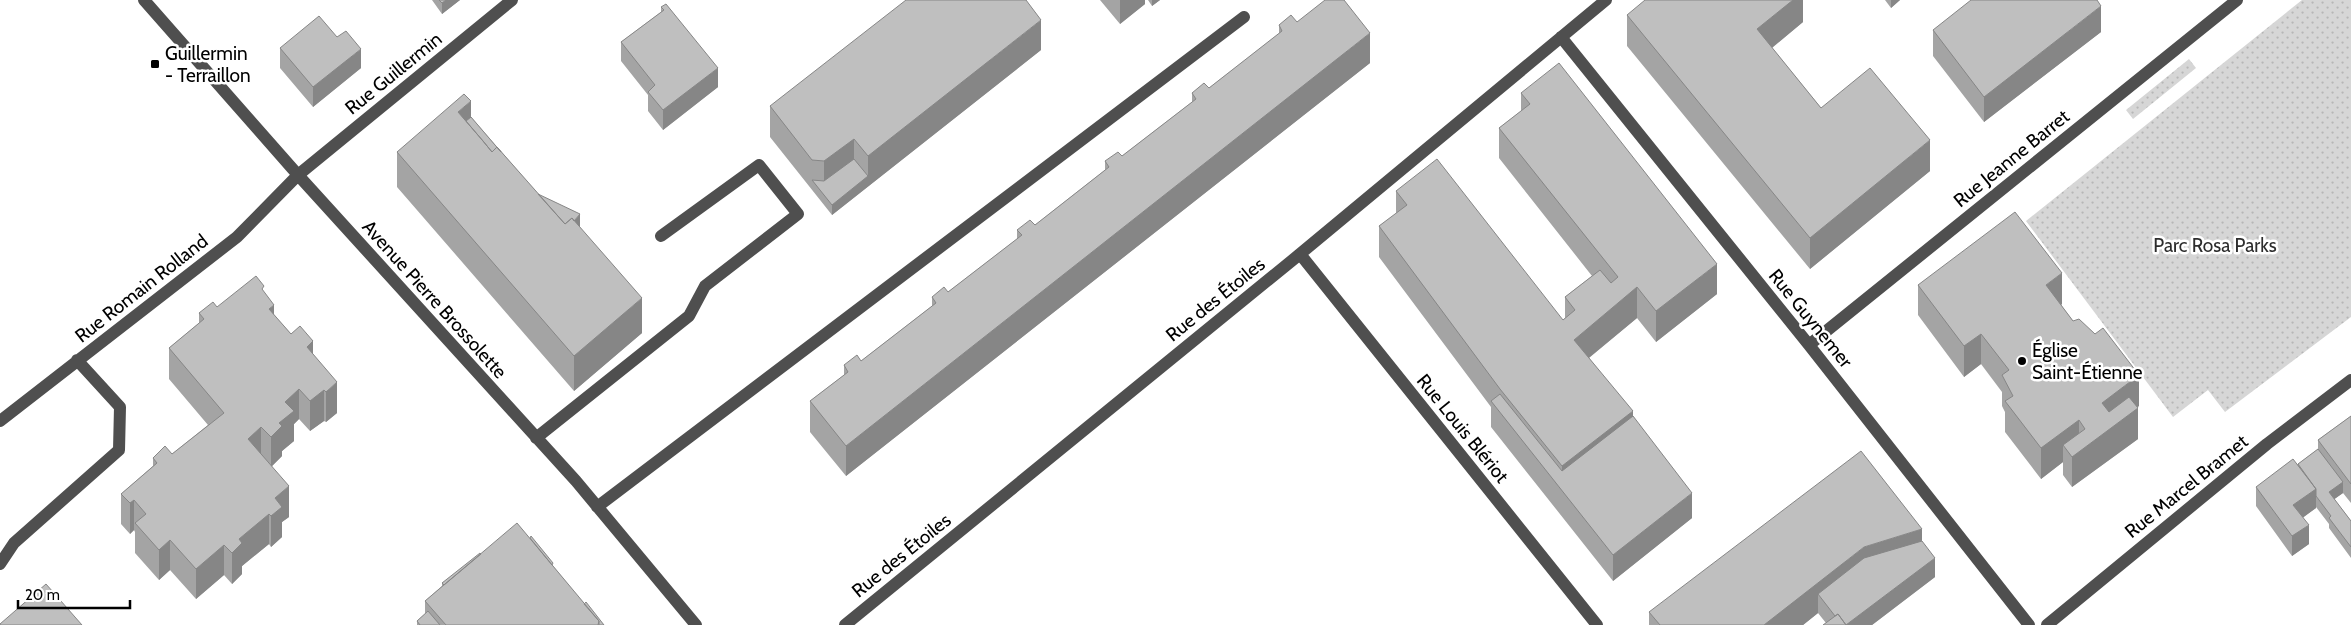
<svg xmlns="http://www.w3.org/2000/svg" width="2351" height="625" viewBox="0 0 2351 625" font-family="Cabin,sans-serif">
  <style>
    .grass { fill: url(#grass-dots) }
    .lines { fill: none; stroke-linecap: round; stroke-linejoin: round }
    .minor { stroke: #4f4f4f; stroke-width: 12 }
    .wall { fill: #a4a4a4 }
    .shaded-wall { fill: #868686 }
    .building { fill: #bfbfbf; stroke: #868686 }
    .poi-dot { fill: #000; stroke: #fff; stroke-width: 2 }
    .labels { text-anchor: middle; stroke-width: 5; stroke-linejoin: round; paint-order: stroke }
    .poi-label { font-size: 19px; fill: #000; stroke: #fff; text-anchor: start }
    .street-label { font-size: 19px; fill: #000; stroke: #fff }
    .park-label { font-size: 19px; fill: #2d2d2d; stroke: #fff }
  </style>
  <defs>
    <pattern id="grass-dots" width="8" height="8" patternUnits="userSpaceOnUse" patternTransform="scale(1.25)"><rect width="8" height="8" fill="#d6d6d6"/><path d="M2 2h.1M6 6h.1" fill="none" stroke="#b6b6b6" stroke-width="1.8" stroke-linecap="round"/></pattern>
  </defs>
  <rect width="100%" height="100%" fill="#fff"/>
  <path class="grass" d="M2302,0H2351V317L2225,412L2208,390L2173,417L2026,221Z
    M2189,59L2196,68L2133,119L2126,110Z"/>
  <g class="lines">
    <path class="minor" d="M144,0L298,175L576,481L696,625
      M1561,37L1809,345L2029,625
      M1300,254L1597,625
      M1809,345L2237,0
      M0,421L237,237L298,175L512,0
      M536,438L689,316L705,286L798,214L759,165L661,236
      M597,507L1244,17
      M0,564L14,543L119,450L120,407L77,360
      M845,625L1300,254L1606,0
      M2047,625L2267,444L2351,380"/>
  </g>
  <path class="wall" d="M432,0H460L442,14Z
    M1100,0H1145V4L1120,24Z
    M1148,0H1160L1152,6Z
    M1803,0V22L1772,48L1821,108L1930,171L1810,269L1627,46V15Z
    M1885,0H1900L1891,8Z
    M661,7L718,87L663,130L648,111V95L621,61V42L661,12Z
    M1297,22L1370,63L846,476L810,432V401L844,375V365L861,361L932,306V297L948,292L1017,239V230L1035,225L1105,170V161L1122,156L1192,102V93L1209,88L1279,34V25Z
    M1933,30L2101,32L1984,122L1933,56Z
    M337,37L361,68L313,107L280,68V48Z
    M1041,50L832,215L770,137V106Z
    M1521,93L1717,294L1656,342L1637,318L1589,358L1633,416L1692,518L1613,581L1491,427V407L1379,257V226L1396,214V191L1563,320L1565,318V297L1592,276L1499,158V128L1521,111Z
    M471,117L538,194L580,228L642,333L574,391L397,187V152Z
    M1918,285L2062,304L2061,305L2073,321L2139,406L2137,407L2138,439L2072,487L2063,475V462L2041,479L2005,432V412L2002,406V392L1981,364L1964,377L1918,315Z
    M264,293L274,315L291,334L313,355L337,413L326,422L324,421L310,431L299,419L294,424V441L282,451V456L272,466L289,517L282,522V537L271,547L269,544L242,566V574L232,584L224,575L196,599L170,570L159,580L135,553V532L134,530L130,534L121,524V494L153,466V458L172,454L208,425L169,379V348L199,323V313Z
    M2351,416V503L2343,493L2334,499L2351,521V558L2329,528V524L2316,507V508L2303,517L2309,544L2292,556L2256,506V487L2298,464L2318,449V440Z
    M1922,541L1935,577L1872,625H1823L1826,623L1818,613L1803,625H1649V612Z
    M481,554L553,566L584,604L604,625H417V621L425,614V601L442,586V583Z"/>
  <path class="shaded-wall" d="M446,0H460L442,14V3Z
    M1120,0H1145V4L1120,24Z
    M1152,0H1160L1152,6Z
    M1793,0H1803V22L1757,60V29Z
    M1891,0H1900L1891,8Z
    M2101,6V32L1984,122V97Z
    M1041,20V50L832,215V205L868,176V156Z
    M1370,33V63L846,476V446Z
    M361,49V68L313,107V87Z
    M718,68V87L663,130V110Z
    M471,101V136L458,112Z
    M854,139V169L824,192V161Z
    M1930,140V171L1810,269V238Z
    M580,214V233L568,228Z
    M1717,264V294L1656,342V311Z
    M2062,273V304L2046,315V285Z
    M1637,287V318L1574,370V340Z
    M642,298V333L574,391V356Z
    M274,305V335L269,309Z
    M1981,334V364L1964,377V346Z
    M313,341V372L307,347Z
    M2139,375V406L2102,433V403Z
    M337,382V413L326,422V392Z
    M299,389V419L294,424V441L282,451V456L271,467V437L285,402Z
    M324,390V421L310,431V401Z
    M2138,408V439L2072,487V457Z
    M1633,411V442L1562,490V466Z
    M2079,420V450L2063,445V462L2041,479V448Z
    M261,427V457L248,439Z
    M2343,482V493L2329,503V492Z
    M289,486V517L282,522V537L271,547V516L275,498Z
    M2316,489V508L2293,525V505Z
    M1692,493V518L1613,581V555Z
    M134,500V530L130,534V503Z
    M269,514V544L242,566V574L232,584V553L239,539Z
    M2309,525V544L2292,556V536Z
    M1922,529V560L1818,594V613L1803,625H1764L1864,547Z
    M170,540V570L159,580V550Z
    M224,545V575L196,599V569Z
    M1935,558V577L1872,625H1846Z"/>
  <path class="building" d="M439,0H446L442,3Z
    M906,0H1026L1041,20L868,156L854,139L824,161L812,160L770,106Z
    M1325,0H1344L1370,33L846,446L810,401L848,372L844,365L857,355L861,361L936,303L932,297L944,287L948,292L1022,235L1017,230L1030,220L1035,225L1109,167L1105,161L1118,152L1122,156L1196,99L1192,93L1204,83L1209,88L1282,31L1279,25L1291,15L1297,22Z
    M1645,0H1793L1757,29L1821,108L1870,68L1930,140L1810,238L1627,15Z
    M1971,0H2097L2101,6L1984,97L1933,30Z
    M666,4L718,68L663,110L648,92L655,85L621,42L664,10L661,7Z
    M319,16L337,37L346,31L361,49L313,87L280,48Z
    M1559,63L1717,264L1656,311L1637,287L1574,340L1633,411L1562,466L1500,389L1379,226L1407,205L1396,191L1437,159L1563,320L1575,310L1565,297L1600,270L1611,283L1618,277L1499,128L1530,104L1521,93Z
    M464,94L471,101L458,112L483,141L492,152L497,147L565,224L572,218L642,298L574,356L397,152Z
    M471,117L501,152L497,147L492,152L483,141L466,121Z
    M854,159L868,176L832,205L812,180L824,181Z
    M538,194L580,214L574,221L572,218L565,224Z
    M2015,212L2062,273L2046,285L2073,321L2079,319L2095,334L2103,328L2139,375L2102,403L2109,412L2129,397L2138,408L2072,457L2063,445L2085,429L2079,420L2041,448L2005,401L2013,396L2002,375L2009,370L1981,334L1964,346L1918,285Z
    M256,276L264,286L262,289L274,305L269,309L291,334L300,326L313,341L307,347L337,382L326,392L324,390L310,401L299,389L285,402L294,411L279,423L282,426L271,437L261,427L248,439L289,486L275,498L282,507L271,516L269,514L239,539L242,543L232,553L224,545L196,569L170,540L159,550L135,523L146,514L134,500L130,503L121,494L157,463L153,458L165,446L172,454L224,413L169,348L204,319L199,313L213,302L217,307Z
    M1500,394L1562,471L1633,416L1692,493L1613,555L1491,401Z
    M2351,416V484L2318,440Z
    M2318,449L2343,482L2329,492L2351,521V547L2329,518L2331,516L2316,496V489L2298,464Z
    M1861,451L1922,529L1864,547L1764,625H1660L1649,612Z
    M2293,459L2316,489L2293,505L2309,525L2292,536L2256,487Z
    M517,523L599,621L598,625H446L425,601Z
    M531,536L553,563L552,565L530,538Z
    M1922,541L1935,558L1846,625L1838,614L1835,616L1818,594L1864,558Z
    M480,553L481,554L444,585L442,583Z
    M46,584L82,625H0V624Z
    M586,602L604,625H599V621L584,604Z
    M428,611L440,625H420L417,621Z
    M1838,614L1846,625H1823Z"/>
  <g class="poi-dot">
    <rect x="150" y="59" width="10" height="10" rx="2.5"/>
    <circle cx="2022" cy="361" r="5"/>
  </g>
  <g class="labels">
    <g class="poi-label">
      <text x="165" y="60">Guillermin<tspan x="165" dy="22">- Terraillon</tspan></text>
      <text x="2032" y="357">Église<tspan x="2032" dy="22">Saint-Étienne</tspan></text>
    </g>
    <g class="street-label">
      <text transform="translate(393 73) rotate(-39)" y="7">Rue Guillermin</text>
      <text transform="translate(2011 158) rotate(-39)" y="7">Rue Jeanne Barret</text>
      <text transform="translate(141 288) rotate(-38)" y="7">Rue Romain Rolland</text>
      <text transform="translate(435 299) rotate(48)" y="7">Avenue Pierre Brossolette</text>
      <text transform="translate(1215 299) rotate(-39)" y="7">Rue des Étoiles</text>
      <text transform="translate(1811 318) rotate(51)" y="7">Rue Guynemer</text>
      <text transform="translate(1463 428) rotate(51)" y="7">Rue Louis Blériot</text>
      <text transform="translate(2186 486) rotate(-39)" y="7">Rue Marcel Bramet</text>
      <text transform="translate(901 555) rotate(-39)" y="7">Rue des Étoiles</text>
    </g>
    <g class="park-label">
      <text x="2215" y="252">Parc Rosa Parks</text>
    </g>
  </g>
  <path d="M18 600v8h112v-8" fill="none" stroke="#000000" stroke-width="2.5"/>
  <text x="25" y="600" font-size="15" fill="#000000" stroke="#ffffff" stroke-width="4" paint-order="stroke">20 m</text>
</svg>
